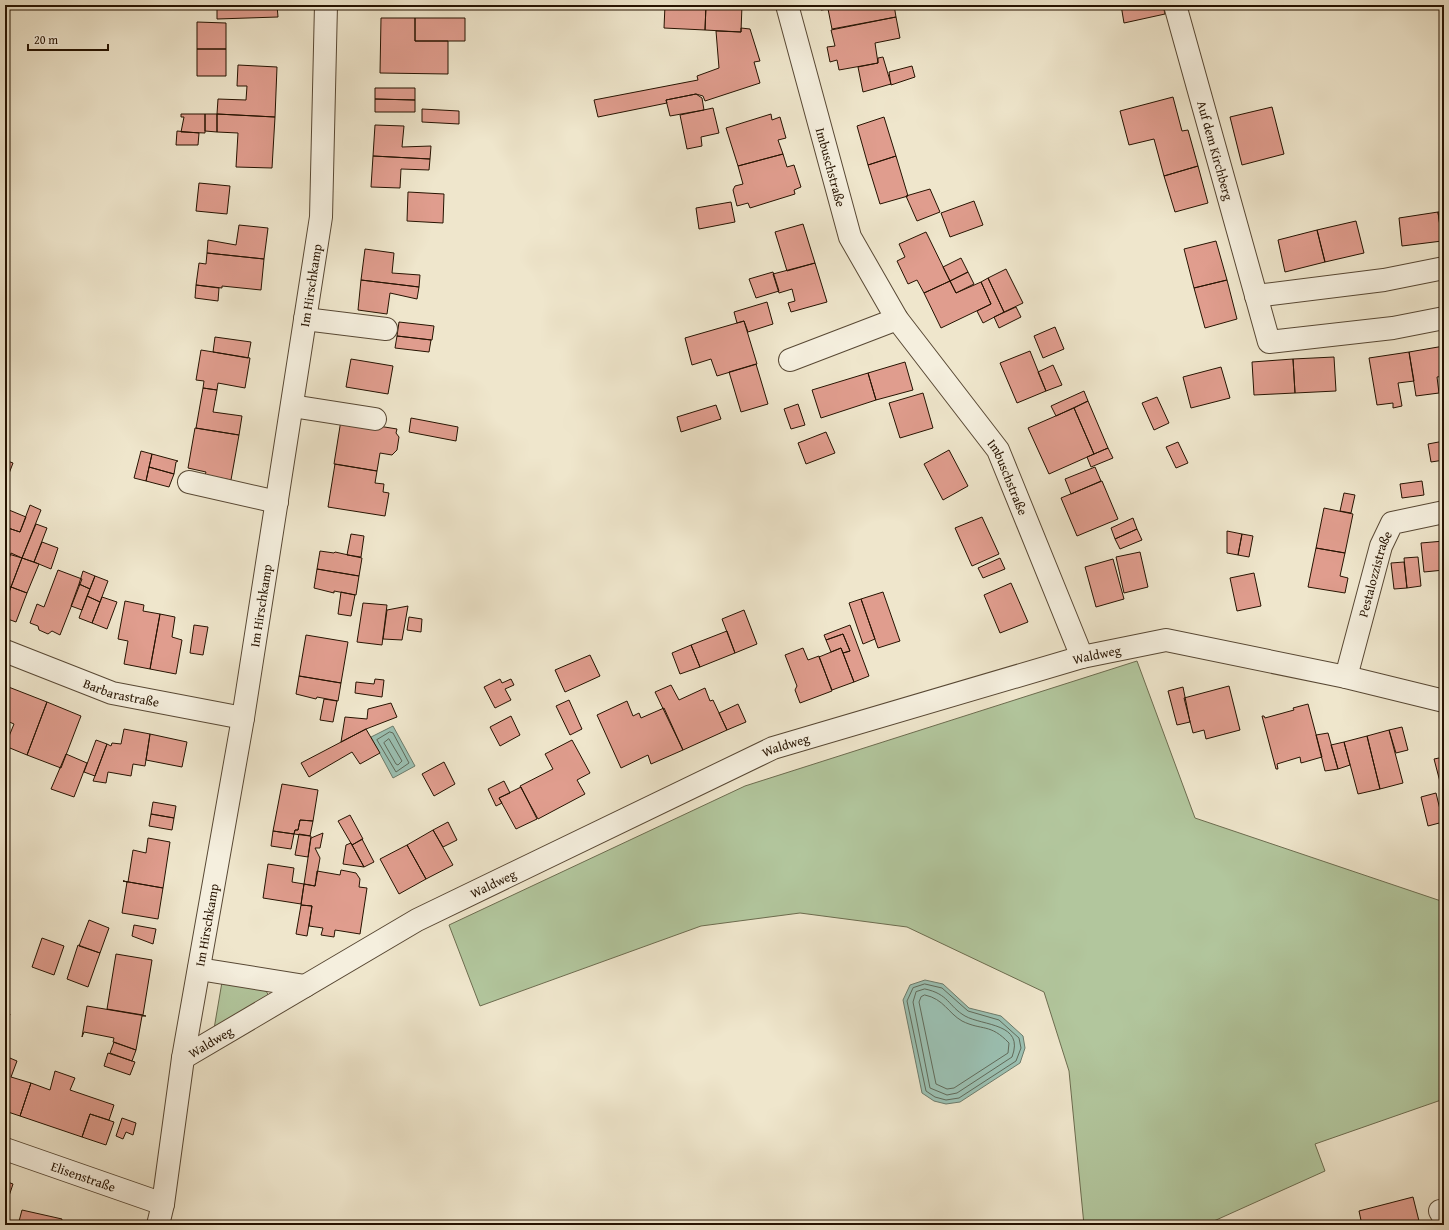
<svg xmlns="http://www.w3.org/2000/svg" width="1449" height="1230" viewBox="0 0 1449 1230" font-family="'Gentium Book Plus',serif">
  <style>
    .green { fill: #b2c69d; stroke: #6c6c4f }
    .water { fill: #9bc0b2; stroke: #6c7b6b }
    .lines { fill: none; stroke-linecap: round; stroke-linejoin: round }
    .shore { stroke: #606a5a; stroke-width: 1 }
    .building { fill: #e09d8e; stroke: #261301 }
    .minor-casing { stroke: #584834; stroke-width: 24 }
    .minor { stroke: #f5efde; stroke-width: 22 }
    .labels { text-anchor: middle; stroke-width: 3; stroke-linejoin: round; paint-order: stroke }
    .street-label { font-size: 13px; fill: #261301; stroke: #f5efde }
  </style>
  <rect width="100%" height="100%" fill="#efe6cc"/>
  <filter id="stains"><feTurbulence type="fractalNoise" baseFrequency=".005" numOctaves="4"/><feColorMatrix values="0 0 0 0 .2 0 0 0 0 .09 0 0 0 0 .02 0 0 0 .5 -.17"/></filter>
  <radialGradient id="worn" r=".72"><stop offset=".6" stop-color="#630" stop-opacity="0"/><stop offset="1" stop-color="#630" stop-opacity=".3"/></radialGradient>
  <path class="green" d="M1137,661L1195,818L1444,902V1099L1315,1144L1325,1171L1205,1225H1084L1069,1071L1044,992L907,927L800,913L701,926L480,1006L449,925L745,786Z
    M222,982L266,991L269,996L214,1029Z"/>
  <path class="water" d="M393,726L415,766L393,778L371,737Z
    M925,980L943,984L969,1008L1001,1016L1023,1036L1025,1048L1020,1063L960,1102L946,1104L934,1101L922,1093L903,1000L910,985Z"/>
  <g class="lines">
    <path class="shore" d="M390,732L393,733L409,763L396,772L377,740Z
      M389,739L402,761L398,765L396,764L384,743Z
      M925,984L942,988L968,1011L999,1020L1019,1038L1021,1048L1016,1061L959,1098L946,1100L935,1097L926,1091L907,1001L913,988Z
      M925,989C949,994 948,1006 965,1016C983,1026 1025,1023 1012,1057L957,1093L947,1095L930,1088L913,1002L916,992Z
      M925,995C944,999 948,1013 962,1021C982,1031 990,1023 1009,1043L1008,1053L954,1088L947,1089L936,1084L919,1002L921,997Z"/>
  </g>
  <path class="building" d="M217,5H277L278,17L217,19Z
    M665,5H706L705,30L664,28Z
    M706,5H742L741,32L705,30Z
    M820,5H894L896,17L832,29L828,9L821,10Z
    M1121,5H1163L1165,14L1124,23Z
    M896,17L900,38L875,43L878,63L839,70L837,60L830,62L827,47L835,46L831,30Z
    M381,18H415V41H448V74L380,73Z
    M415,18H465V41H415Z
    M197,22L226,23V49H197Z
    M741,28L750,29L760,61L754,62L760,83L705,101L703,96L696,94L666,100L667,103L598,117L594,100L698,80L697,76L719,68L716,31L741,32Z
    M197,49H226V76H197Z
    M883,57L891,84L863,92L858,67L878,63V58Z
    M238,65L277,67L275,117L217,114L218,99L246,100L247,86H237Z
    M912,66L915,77L891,85L889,72Z
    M375,88H415V100L375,99Z
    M696,94L702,98L704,110L670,116L666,100Z
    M1173,97L1182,131L1188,130L1198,166L1164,176L1154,139L1129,145L1120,111Z
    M375,99L415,100V112H375Z
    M1272,107L1284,154L1242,165L1230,117Z
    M713,108L719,133L701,137L702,146L687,149L680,115Z
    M422,109L459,111V124L422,122Z
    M181,114H205V133L181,132L184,117H181Z
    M205,114H217V132L205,131Z
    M217,114L275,117L272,168L236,167L238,133L217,132Z
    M771,114L772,120L780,117L786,138L778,140L783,154L738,166L726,128Z
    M884,117L896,156L868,165L857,126Z
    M375,125L404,126L402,147L431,146L430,159L373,156Z
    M177,131L199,133L198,145H176Z
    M783,154L787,167L794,165L801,187L794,190L795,194L750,208L748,203L737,206L733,190L735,186L743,184L738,166Z
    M373,156L430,159L429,170L401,169L400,188L371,187Z
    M896,156L908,196L880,204L868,165Z
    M1198,166L1208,203L1175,212L1164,176Z
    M199,183L230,186L227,214L196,211Z
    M930,189L940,212L917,221L906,196Z
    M408,192L444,194L443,223L407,221Z
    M974,201L983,225L950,237L941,213Z
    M731,202L735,222L699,229L696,208Z
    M1444,211V241H1442L1438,212Z
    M1438,212L1442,241L1402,246L1399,218Z
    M1356,221L1364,253L1325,262L1317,230Z
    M803,224L815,263L787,271L775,232Z
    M239,225L268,228L264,259L207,253L208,240L236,245Z
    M1317,230L1325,262L1285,272L1278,240Z
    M926,232L950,281L924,293L917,280L908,284L897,261L905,257L899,244Z
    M1216,241L1227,280L1194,288L1184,249Z
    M365,249L394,253L392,273L420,275L419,287L361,280Z
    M207,253L264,259L261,290L222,286V288L196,285L199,263L206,264Z
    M961,258L968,272L950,281L943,267Z
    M815,263L827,302L791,312L788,303L795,301L792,289L779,293L773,274Z
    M1006,269L1023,303L1004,312L988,278Z
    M773,272L779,291L756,298L749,279Z
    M968,272L974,284L956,293L950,281Z
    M988,278L1004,312L983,323L977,311L991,304L981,282Z
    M361,280L419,287L417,299L390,293L387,314L358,310Z
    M1227,280L1237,319L1205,328L1194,288Z
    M950,281L956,293L981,282L991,304L941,328L924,293Z
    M196,285L219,288L218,301L195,298Z
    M767,302L773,324L748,332L744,321L737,323L734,312Z
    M1016,307L1021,317L999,328L994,317Z
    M744,321L757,364L717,376L711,359L692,365L685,338Z
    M399,322L434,326L432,340L397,336Z
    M1055,327L1064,349L1043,358L1034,336Z
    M397,336L431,340L429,352L395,348Z
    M215,337L251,342L248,358L213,352Z
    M1444,346V376L1437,377L1439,393L1416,396L1409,352Z
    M201,350L250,358L245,388L218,383L217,390L203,388L204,381L196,380Z
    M1030,351L1046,391L1017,403L1000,363Z
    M1409,352L1414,381L1398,383L1402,406L1393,408V403L1377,405L1369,358Z
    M1334,357L1336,391L1295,393L1293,359Z
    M351,359L393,366L388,394L346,387Z
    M1293,359L1295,393L1254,395L1252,362Z
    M905,362L913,390L876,400L868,373Z
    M756,364L768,404L741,412L729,372Z
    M1053,365L1062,385L1046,391L1038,372Z
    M1221,367L1230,398L1191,408L1183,377Z
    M868,373L876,400L821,418L812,390Z
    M203,388L217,390L213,412L242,416L239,435L196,428Z
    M1084,391L1088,401L1056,416L1051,406Z
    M923,393L933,428L900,438L889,403Z
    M1157,397L1169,423L1154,430L1142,403Z
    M1088,401L1108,448L1094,454L1074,408Z
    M798,404L805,425L791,429L784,409Z
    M716,405L721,419L681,432L677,417Z
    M1074,408L1094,454L1049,474L1028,428Z
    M411,418L458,427L456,441L409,432Z
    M341,420L397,429L396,433L399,437L397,450L392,455L380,453L377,471L334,464Z
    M195,428L239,435L231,480L205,475L206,472L188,468Z
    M826,432L835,453L806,464L798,443Z
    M1444,441V460L1431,462L1428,444Z
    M1178,442L1188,463L1176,468L1166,447Z
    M1108,448L1113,458L1091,467L1087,457Z
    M949,450L968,486L943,500L924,464Z
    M141,451L152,454L146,481L134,478Z
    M152,454L178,461L176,462L174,474L149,467Z
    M5,460L13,463L5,484Z
    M335,464L377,471L375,483L384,484L383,492L389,493L385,516L328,507Z
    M149,467L174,474L169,487L146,481Z
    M1095,467L1101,481L1071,494L1065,479Z
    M1102,481L1118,519L1077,536L1061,498Z
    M1422,481L1424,495L1402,498L1400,484Z
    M1344,493L1355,495L1351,513L1340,511Z
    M30,505L41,510L22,558L5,553V527L20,532Z
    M1324,508L1353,514L1345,553L1316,548Z
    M9,510L26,517L20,532L5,527V521Z
    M982,517L999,554L972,566L955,528Z
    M1133,518L1137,529L1115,539L1111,528Z
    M36,524L47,528L34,562L22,558Z
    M1137,529L1142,540L1120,549L1115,539Z
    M1227,531L1242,534L1238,555L1227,553Z
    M351,534L364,536L361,557L347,555Z
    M1242,534L1253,536L1249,557L1238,555Z
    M1444,541V570L1424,572L1421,543Z
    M42,542L58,548L51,569L34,562Z
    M1316,548L1345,553L1340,576L1348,578L1345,593L1308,587Z
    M320,551L334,553L335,552L362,558L359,576L317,569Z
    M1140,552L1148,587L1124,593L1116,557Z
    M11,553L22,558L11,587L5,584V571Z
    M1418,557L1421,586L1407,588L1404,558Z
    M22,558L39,564L27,593L11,587Z
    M1000,558L1005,569L983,578L978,568Z
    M1113,559L1124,599L1096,607L1085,567Z
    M1404,562L1407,588L1394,589L1391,563Z
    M317,569L359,576L356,595L334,591V593L314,588Z
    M58,570L82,579L60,635L52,631L48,634L39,630L38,626L30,623L37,604L44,607Z
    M83,571L95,576L90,589L79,584Z
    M1254,573L1261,606L1237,611L1230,578Z
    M95,576L108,581L100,602L87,596Z
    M1011,583L1028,622L1000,633L984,595Z
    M5,584L11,587L5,603Z
    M79,584L90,589L82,610L71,606Z
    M11,587L27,593L16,622L5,618V603Z
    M341,592L355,595L351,616L338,614Z
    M883,592L900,641L878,648L861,599Z
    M87,596L100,602L92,623L79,618Z
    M102,597L117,602L107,629L92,623Z
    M861,599L875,639L863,644L849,603Z
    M125,601L144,605L143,611L160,614L150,669L124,664L128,641L118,639Z
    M363,603L387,605L382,645L357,642Z
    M408,606L402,640L383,639L387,610Z
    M744,610L757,644L735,653L722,619Z
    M160,614L175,617L172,637L182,640L176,674L150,669Z
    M409,617L422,619L421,632L407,630Z
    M194,625L208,627L203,655L190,653Z
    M850,625L869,676L854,682L843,653L850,651L843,634L826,640L824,635Z
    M727,631L735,653L700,667L691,645Z
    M843,634L850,651L843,653L841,648L831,652L826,640Z
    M306,635L348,642L341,683L299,676Z
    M691,645L700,667L680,674L672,653Z
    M803,648L808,660L819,656L832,691L800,703L795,690L797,686L785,655Z
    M841,648L854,682L832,690L819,657Z
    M590,655L600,676L565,692L555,670Z
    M299,676L341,683L338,701L317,697L316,699L296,694Z
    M375,679L384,680L382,697L355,693L356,682L374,684Z
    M500,679L502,683L511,679L514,685L505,689L511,700L495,708L484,687Z
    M671,685L679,700L705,688L710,701L713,700L727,730L683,750L655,692Z
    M6,686L47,702L27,755L5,746L14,724L5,720Z
    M1229,686L1240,730L1206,739L1204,730L1193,733L1184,698Z
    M1183,687L1190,722L1177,725L1168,691Z
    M324,699L337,701L333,722L320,720Z
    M569,700L582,729L570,735L556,706Z
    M627,701L633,716L639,713L641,718L664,708L683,750L651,764L648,755L621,768L597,715Z
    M47,702L81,716L61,768L27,755Z
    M391,703L397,717L366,729L341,742L345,717L367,719L368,709Z
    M738,704L746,722L727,730L719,713Z
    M1308,704L1322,757L1301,763L1300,757L1277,764L1278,769H1276L1262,716H1264L1265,718L1294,710L1293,708Z
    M511,716L520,735L500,746L490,727Z
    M1402,727L1408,750L1396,753L1389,730Z
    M124,729L150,734L145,766L133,764L131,776L108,772L106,783L93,781L107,744L111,746L112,743L121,744Z
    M366,729L380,753L360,764L352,752L309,777L301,763Z
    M1389,730L1403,783L1380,789L1367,736Z
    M1328,733L1338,769L1325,771L1316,735Z
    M150,734L187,742L182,767L146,760Z
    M1367,736L1380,789L1358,794L1344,742Z
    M96,740L107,744L95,776L84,772Z
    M572,740L590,773L577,780L585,794L538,819L520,786L553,769L545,754Z
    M1344,742L1350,765L1338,769L1331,745Z
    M66,754L87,763L74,797L51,789Z
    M1444,757V797L1434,759Z
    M444,762L455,784L434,796L422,774Z
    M504,781L510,793L499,798L502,803L496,806L488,789Z
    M282,784L318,790L313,821L300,820L298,830H295L294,834L273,831Z
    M521,787L537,819L516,829L499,798Z
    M1436,793L1443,822L1428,826L1421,797Z
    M153,802L176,806L174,818L151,814Z
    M151,814L174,818L172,830L149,826Z
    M350,815L363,839L352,845L338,821Z
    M300,820L313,821L310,836L294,834L295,830H298Z
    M448,822L457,840L443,847L433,830Z
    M433,830L453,865L426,879L407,845Z
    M273,831L294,834L291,849L271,846Z
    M323,833L320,848H315L320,858L315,886L304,884L311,838Z
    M299,834L311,836L308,857L295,855Z
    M148,838L170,842L163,888L123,881L128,882L133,850L146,853Z
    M362,839L374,862L364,867L352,845Z
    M351,843L352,845L364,867L343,864L346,845Z
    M407,845L426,879L399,894L380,859Z
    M268,864L294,868L292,882L304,884L301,904L263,898Z
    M341,870L356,873L360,879L359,887L367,888L360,934L335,930L334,937L321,935L323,928L309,926L312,906L301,905L304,884L315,886L317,871L340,875Z
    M123,881L163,888L158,919L122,913L127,882Z
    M301,905L312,906L307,936L296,934Z
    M89,920L109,928L100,953L79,946Z
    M134,925L156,929L153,944L132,936Z
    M42,938L64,946L54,975L32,967Z
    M78,945L100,953L88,987L67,979Z
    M116,954L152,960L143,1015L107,1009Z
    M87,1006L146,1016H142L136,1050L113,1042L114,1038L84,1032L82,1037Z
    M5,1012L10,1014L5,1030Z
    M114,1042L136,1050L132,1061L110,1053Z
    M108,1053L135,1062L130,1075L104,1066Z
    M5,1056L17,1061L11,1077L31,1083L20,1116L5,1111Z
    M55,1071L75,1078L70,1090L114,1105L109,1120L90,1114L82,1137L20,1116L31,1083L50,1090Z
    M90,1114L114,1122L106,1145L82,1137Z
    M122,1118L136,1123L133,1135L126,1132L123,1139L116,1136Z
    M5,1181L13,1184L5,1208Z
    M1413,1197L1420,1225H1362L1359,1211Z
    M22,1210L62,1219L61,1225H18Z"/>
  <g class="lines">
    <g class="minor-casing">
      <g id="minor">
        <path id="s1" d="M787,5L850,237L897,319L998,450L1082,657"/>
        <path id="s2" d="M1175,5L1269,342L1393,328L1444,318"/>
        <path d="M1256,296L1384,280L1444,268"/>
        <path d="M305,319L386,329"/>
        <path d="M790,360L897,319"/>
        <path d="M292,406L375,419"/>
        <path d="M189,482L277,502"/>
        <path id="s3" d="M5,651L112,693L243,718"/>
        <path id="s4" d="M1346,677L1381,546L1392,523L1444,512"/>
        <path d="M199,969L305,986"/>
        <path id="s5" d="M183,1058L417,920L773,748L1082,657L1166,640L1346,677L1444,701"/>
        <path id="s6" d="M5,1149L163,1204"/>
        <path d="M1440,1211L1444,1218"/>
        <path id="s7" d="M158,1225L163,1204L183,1058L243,718L321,217L326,5"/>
      </g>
    </g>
    <use href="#minor" class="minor"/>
  </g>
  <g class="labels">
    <g class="street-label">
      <text dy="5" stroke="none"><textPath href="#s2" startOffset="151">Auf dem Kirchberg</textPath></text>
      <text dy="5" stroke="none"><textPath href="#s1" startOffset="168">Imbuschstraße</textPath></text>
      <text dy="5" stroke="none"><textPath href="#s7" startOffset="952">Im Hirschkamp</textPath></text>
      <text dy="5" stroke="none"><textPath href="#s1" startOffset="529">Imbuschstraße</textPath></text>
      <text dy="5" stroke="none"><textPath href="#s4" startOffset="107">Pestalozzistraße</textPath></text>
      <text dy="5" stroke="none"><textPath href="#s7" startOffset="628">Im Hirschkamp</textPath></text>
      <text dy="5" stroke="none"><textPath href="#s5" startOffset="1004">Waldweg</textPath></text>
      <text dy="5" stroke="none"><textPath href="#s3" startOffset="124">Barbarastraße</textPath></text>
      <text dy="5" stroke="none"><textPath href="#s5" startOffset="680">Waldweg</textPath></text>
      <text dy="5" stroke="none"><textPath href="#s5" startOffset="356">Waldweg</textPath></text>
      <text dy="5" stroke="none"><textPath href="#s7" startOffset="304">Im Hirschkamp</textPath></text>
      <text dy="5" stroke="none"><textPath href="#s5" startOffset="32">Waldweg</textPath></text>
      <text dy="5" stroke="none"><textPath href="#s6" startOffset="83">Elisenstraße</textPath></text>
    </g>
  </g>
  <rect width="1449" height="1230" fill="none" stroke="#efe6cc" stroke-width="20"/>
  <rect x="6" y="6" width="1437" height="1218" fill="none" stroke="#261301" stroke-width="2"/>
  <rect x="10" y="10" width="1429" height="1210" fill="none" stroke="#261301"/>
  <path d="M28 44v6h80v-6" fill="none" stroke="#261301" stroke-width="2"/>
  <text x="34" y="44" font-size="12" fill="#261301" stroke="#f5efde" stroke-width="3" paint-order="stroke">20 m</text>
  <rect width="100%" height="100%" filter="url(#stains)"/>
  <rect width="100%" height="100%" fill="url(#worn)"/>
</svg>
